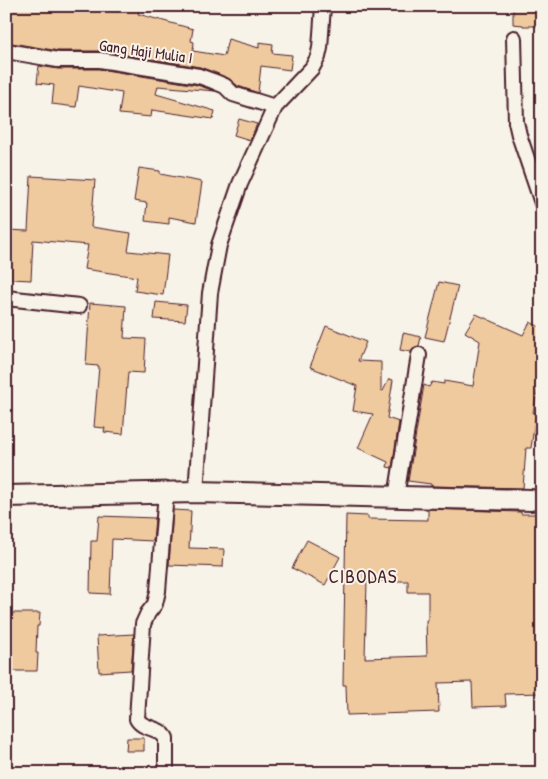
<svg xmlns="http://www.w3.org/2000/svg" width="548" height="779" viewBox="0 0 548 779" font-family="'Patrick Hand',sans-serif">
  <style>
    .building { fill: #efca9f; stroke: #4a1f2b; fill-rule: evenodd }
    .lines { fill: none; stroke-linecap: round; stroke-linejoin: round }
    .minor-casing { stroke: #4a1f2b; stroke-width: 18 }
    .secondary-casing { stroke: #4a1f2b; stroke-width: 24 }
    .minor { stroke: #f7f3e8; stroke-width: 14 }
    .secondary { stroke: #f7f3e8; stroke-width: 20 }
    .labels { text-anchor: middle; stroke-width: 4; stroke-linejoin: round; paint-order: stroke }
    .street-label { font-size: 16px; fill: #4a1f2b; stroke: #f7f3e8 }
    .quarter-label { font-size: 19px; letter-spacing: 1px; fill: #4a1f2b; stroke: #f7f3e8 }
  </style>
  <rect width="100%" height="100%" fill="#f7f3e8"/>
  <filter id="ink" filterUnits="userSpaceOnUse"><feTurbulence type="fractalNoise" baseFrequency=".02" numOctaves="2"/><feDisplacementMap in="SourceGraphic" scale="10" xChannelSelector="R" yChannelSelector="G"/><feConvolveMatrix kernelMatrix="1 2 1 2 8 2 1 2 1" color-interpolation-filters="sRGB"/></filter>
  <g filter="url(#ink)">
    <path class="building" d="M6,6H28L45,9V6H65L86,10L87,6H88L118,12L120,6H127L139,10L138,14L193,29L191,41L194,42L193,51L224,56L228,39L259,48V42L273,44L272,53L292,55L290,70L261,66L258,93L238,86L228,78L200,67L101,51H59L6,42Z
      M513,6H542V26H523V25L513,24Z
      M39,66L58,69H99L197,85L215,91L158,86L156,94L215,111L213,119L152,110L151,117L119,114L122,93L79,86L76,107L52,104L54,85L37,83Z
      M239,119L257,124L250,140L234,135Z
      M139,168L160,171V174L202,182L196,222L169,217V224L145,221L147,203L134,201Z
      M31,176L95,180L91,227L131,233L128,251L168,255L163,295L135,291L137,277L84,269L88,245L33,240L31,280L11,279V268H6V230L28,231Z
      M439,282L458,286L444,341L425,337Z
      M156,302L187,305L185,321L154,319Z
      M90,303L126,306L124,338L146,339L144,373L128,372L123,434L104,432L105,428L94,427L99,366L86,365Z
      M476,314L523,335L530,322L542,328V367L533,413H536L531,448H526L523,488L431,486V484L408,481L424,385L429,387L432,382L444,384V381L473,386L480,341L465,332Z
      M326,326L366,342L358,361L381,362V390L383,391L389,379L393,380L387,418L399,422L392,468L387,467L388,462L358,448L373,414L353,411L357,386L310,367Z
      M403,333L421,337L419,346L415,347L411,352L400,350Z
      M428,509L521,512V514H539L538,533V568L542,567V693L505,694L506,706L473,707L472,682L438,683L439,712L347,715L346,685H343L346,515L368,516V519L428,520ZM367,581H408V592H428V620H426L427,656L365,658Z
      M173,510L191,511L189,548L224,549L223,567L169,565Z
      M99,516L155,518L153,541L112,539L110,594L90,593L91,541H97Z
      M307,540L340,557L325,585L292,568Z
      M6,613H40L39,626H37L36,653H38L37,671H6Z
      M134,634L131,670L99,672L97,636Z
      M127,738H144V751H126Z"/>
    <g class="lines">
      <g class="minor-casing">
        <path id="minor" d="M514,38L516,122L519,135L542,203
          M6,51L58,60H100L199,76L213,81L225,86L233,94L275,107
          M6,298L79,306
          M166,492L158,591L155,604L148,613L143,624L137,719C143,730 159,726 166,738V773
          M196,492L210,293L219,245L240,184L275,107L312,68L318,57L320,48L323,6
          M396,497L419,355"/>
      </g>
      <g class="secondary-casing">
        <path id="secondary" d="M6,496L196,492L531,500"/>
      </g>
      <use href="#minor" class="minor"/>
      <use href="#secondary" class="secondary"/>
    </g>
  </g>
  <g class="labels">
    <g class="street-label">
      <text transform="translate(146 51) rotate(8)" y="6">Gang Haji Mulia I</text>
    </g>
    <g class="quarter-label">
      <text x="363" y="583">CIBODAS</text>
    </g>
  </g>
  <rect width="548" height="779" fill="none" stroke="#f7f3e8" stroke-width="25"/>
  <rect x="12" y="12" width="523" height="754" fill="none" stroke="#4a1f2b" stroke-width="2" filter="url(#ink)"/>
</svg>
